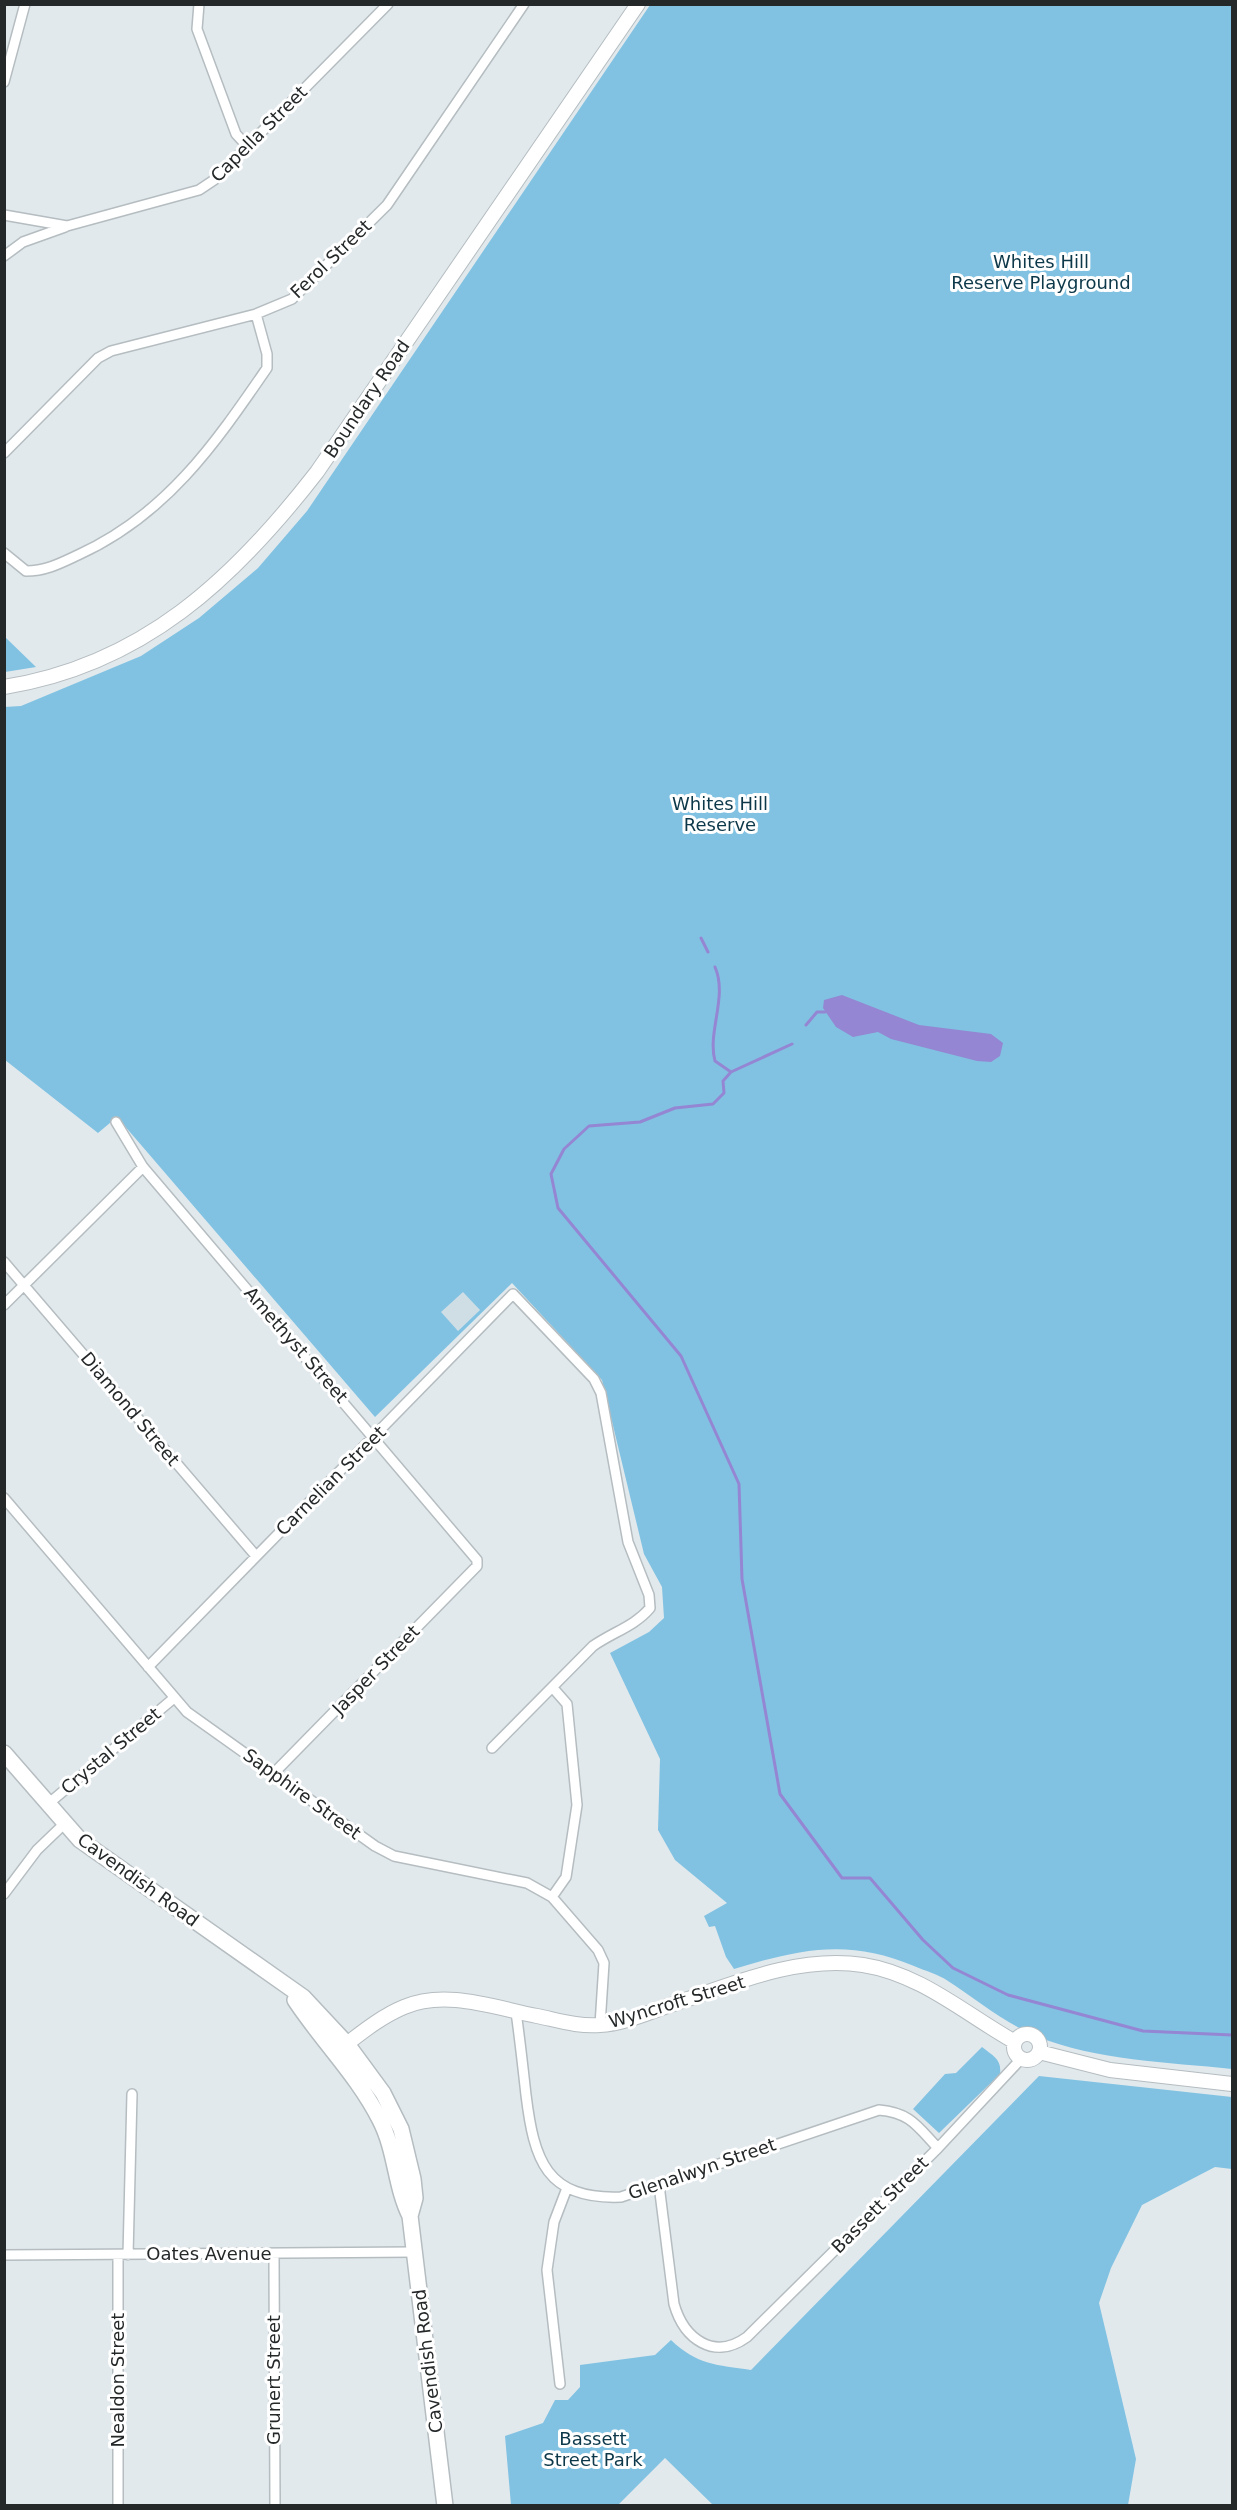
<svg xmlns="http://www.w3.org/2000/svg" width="1237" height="2510" viewBox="0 0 1237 2510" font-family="'DejaVu Sans',sans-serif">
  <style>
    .built { fill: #cfdde5 }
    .green { fill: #81c2e2; fill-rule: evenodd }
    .water { fill: #9486d2 }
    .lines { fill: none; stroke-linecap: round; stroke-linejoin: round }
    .stream { stroke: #9486d2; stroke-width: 3 }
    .street-casing { stroke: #b5bdc1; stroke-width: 12 }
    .secondary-casing { stroke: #b5bdc1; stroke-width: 16 }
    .primary-casing { stroke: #b5bdc1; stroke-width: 18 }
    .street { stroke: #fff; stroke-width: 9 }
    .secondary { stroke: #fff; stroke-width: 14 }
    .primary { stroke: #fff; stroke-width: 15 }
    .labels { text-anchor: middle; stroke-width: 6; stroke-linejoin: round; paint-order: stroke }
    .street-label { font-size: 18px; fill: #252829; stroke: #fff }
    .park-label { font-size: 18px; fill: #0c384a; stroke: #fff }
  </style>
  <rect width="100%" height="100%" fill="#e1e9ed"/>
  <path class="built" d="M463,1291L480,1310L458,1331L440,1312Z"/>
  <path class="green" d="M650,5H1232V2069C1168,2062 1097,2061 1036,2036C1003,2022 977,2000 948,1981C938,1974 925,1971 914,1966C849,1938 799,1949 734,1969L726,1957L715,1926L709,1927L704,1916L727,1903L675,1860L658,1830L660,1759L610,1653L649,1632L664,1618L662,1587L644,1554L602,1380L512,1283L375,1417L117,1117L98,1133L5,1060L4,707L21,706L141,656L199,618L258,568L307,511ZM463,1292L480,1310L458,1331L441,1312Z
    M4,636L36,667L5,672Z
    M982,2047C993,2056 1002,2059 1000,2074L939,2133L913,2109L945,2074L956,2073Z
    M1039,2076L1232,2097V2169L1215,2167L1142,2205L1111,2268L1099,2303L1136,2459L1128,2505H713L665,2458L618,2505H511L505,2436L543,2423L555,2400H568L580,2387V2365L655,2355L671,2340C697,2365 717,2365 751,2370Z"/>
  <path class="water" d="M842,995L919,1025L991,1034L1003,1043L1000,1056L991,1062L977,1061L891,1039L878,1032L853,1037L836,1027L823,1008L824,1000Z"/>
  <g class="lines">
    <path class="stream" d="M701,938L708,952
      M715,967C728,997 707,1032 715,1061L731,1072
      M806,1025L817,1012H825
      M792,1044L731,1072L723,1081L724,1093L713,1104L675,1108L640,1122L589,1126L564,1149L551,1174L558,1208L681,1356L739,1484L742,1579L780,1794L842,1878H870L923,1940L953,1968L1008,1995L1143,2031L1232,2035"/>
    <g class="street-casing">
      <path id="street" d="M199,4L197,29L236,134L247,146
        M4,82L25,4
        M4,215L67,226L199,190L214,180L388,4
        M4,256L23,242L65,227
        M4,453L98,358L111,351L256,314L292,299L387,205L524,4
        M4,553L26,571C46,571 61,563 78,555C166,515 214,445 267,368V354L256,314
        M116,1122L143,1167L477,1560V1566L274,1773
        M4,1262L256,1556
        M4,1305L143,1167
        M4,1498L187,1712L375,1846L394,1856L527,1883L552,1897L598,1950L604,1963L600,2025
        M148,1667L513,1294L594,1379L601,1393L628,1542L649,1595L650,1608C635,1626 613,1632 593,1646L492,1748
        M48,1804L174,1698
        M4,1894L37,1850L64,1824
        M552,1897L566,1877L577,1805L567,1704L553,1688
        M516,2012C520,2040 523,2068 526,2095C534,2160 546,2200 621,2197L879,2110C911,2113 917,2126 938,2148
        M659,2185L674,2304C684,2339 714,2361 747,2337L938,2148L1021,2059
        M274,2254L275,2506
        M4,2255L414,2252
        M128,2255L132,2094
        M560,2384L547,2270L554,2222L567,2188
        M118,2506V2255"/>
    </g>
    <g class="secondary-casing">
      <path id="secondary" d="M4,687C143,665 234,579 317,472L638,4
        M1014 2047a13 13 0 1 1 26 0a13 13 0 1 1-26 0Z
        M340,2049C360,2034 380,2017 404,2007C446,1989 495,2008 537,2016C557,2020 579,2027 600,2025C622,2024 645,2014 665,2007C728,1986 795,1955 863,1965C921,1974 965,2014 1015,2042
        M1039,2052L1110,2070L1232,2084"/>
    </g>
    <g class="primary-casing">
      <path id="primary" d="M4,1753L80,1840L303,1997L347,2044L383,2093L401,2129L413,2179L415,2198L410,2216
        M295,2000C322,2041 358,2076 380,2120C396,2151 395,2186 410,2216L445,2506"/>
    </g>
    <use href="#street" class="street"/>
    <use href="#secondary" class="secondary"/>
    <use href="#primary" class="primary"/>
  </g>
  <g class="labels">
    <g class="street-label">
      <text transform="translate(259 134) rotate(-45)" y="6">Capella Street</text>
      <text transform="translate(331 259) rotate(-44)" y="6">Ferol Street</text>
      <text transform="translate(367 399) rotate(-56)" y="6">Boundary Road</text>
      <text transform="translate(296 1345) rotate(49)" y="6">Amethyst Street</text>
      <text transform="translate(130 1409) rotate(50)" y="6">Diamond Street</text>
      <text transform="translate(331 1481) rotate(-45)" y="6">Carnelian Street</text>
      <text transform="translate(376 1670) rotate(-46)" y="6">Jasper Street</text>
      <text transform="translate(111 1751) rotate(-40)" y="6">Crystal Street</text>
      <text transform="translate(302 1794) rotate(36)" y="6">Sapphire Street</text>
      <text transform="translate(138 1880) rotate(36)" y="6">Cavendish Road</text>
      <text transform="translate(677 2002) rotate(-17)" y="6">Wyncroft Street</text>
      <text transform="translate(702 2169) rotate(-19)" y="6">Glenalwyn Street</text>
      <text transform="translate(880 2205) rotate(-45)" y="6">Bassett Street</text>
      <text x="209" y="2260">Oates Avenue</text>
      <text transform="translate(428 2361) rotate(-97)" y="6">Cavendish Road</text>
      <text transform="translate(118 2380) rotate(-90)" y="6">Nealdon Street</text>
      <text transform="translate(274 2380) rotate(-90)" y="6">Grunert Street</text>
    </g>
    <g class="park-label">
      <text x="1041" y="268">Whites Hill<tspan x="1041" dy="21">Reserve Playground</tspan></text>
      <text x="720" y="810">Whites Hill<tspan x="720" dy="21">Reserve</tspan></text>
      <text x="593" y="2445">Bassett<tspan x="593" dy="21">Street Park</tspan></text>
    </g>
  </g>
  <rect width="1237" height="2510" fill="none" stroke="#252829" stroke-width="12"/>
</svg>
